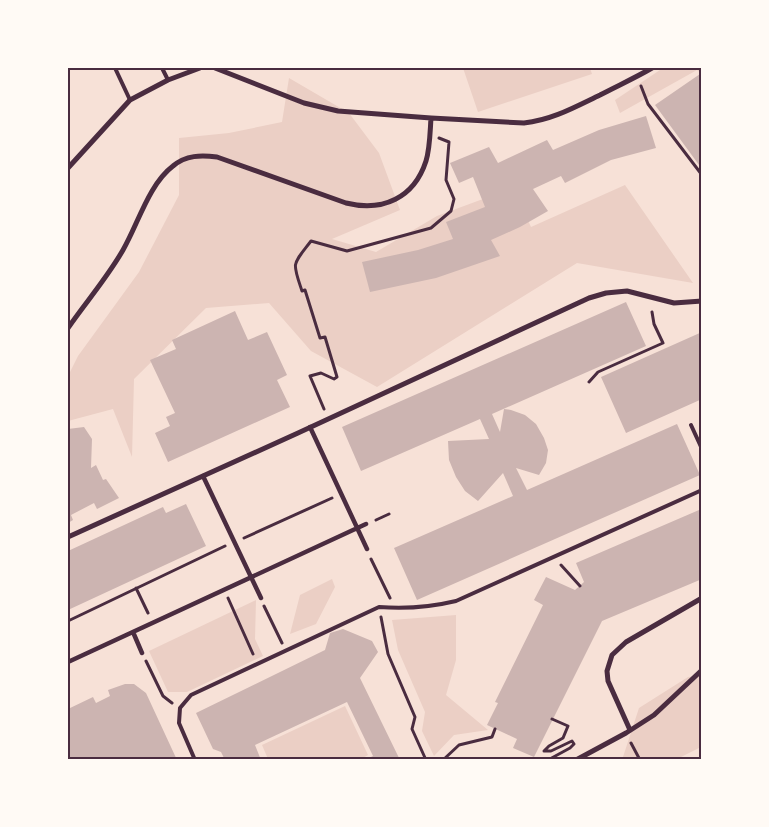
<svg xmlns="http://www.w3.org/2000/svg" width="769" height="827" viewBox="0 0 769 827" font-family="'Alegreya Sans',sans-serif">
  <style>
    .green { fill: #ebcfc5 }
    .building { fill: #ccb4b1 }
    .lines { fill: none; stroke-linecap: round; stroke-linejoin: round }
    .path { stroke: #4a2c40; stroke-width: 3 }
    .service { stroke: #4a2c40; stroke-width: 4 }
    .pedestrian { stroke: #4a2c40; stroke-width: 4.5 }
    .minor { stroke: #4a2c40; stroke-width: 5 }
    .neatline { fill: none; stroke: #4a2c40; stroke-width: 2 }
  </style>
  <rect width="100%" height="100%" fill="#f7e1d7"/>
  <path class="green" d="M463,68H590L592,74L478,112Z
    M663,68H701V73L697,70L620,113L615,100Z
    M289,78L349,113L379,153L400,210L332,239L376,252L437,216L513,188L531,227L625,185L693,283L577,263L377,387L311,351L269,303L206,308L134,379L132,457L113,409L68,421V376L78,356L139,272L179,195V138L229,133L282,122Z
    M332,579L335,587L316,624L290,634L300,595Z
    M256,600L255,639L263,656L187,692H168L149,651Z
    M456,615V660L446,695L488,730L454,735L434,756L422,731L425,712L398,650L392,620Z
    M701,675V747L677,759L622,760L639,708L688,677Z
    M345,706L368,755L359,760L268,759L262,745Z"/>
  <path class="building" d="M700,74L702,75V169L655,105Z
    M646,116L656,148L611,160L565,183L561,176L533,189L548,211L520,227L491,240L500,256L436,278L370,292L362,262L418,250L453,239L446,222L485,207L473,177L459,183L450,163L489,147L498,163L547,140L553,150L599,130Z
    M626,302L646,346L492,414L500,432L504,409L511,410L525,415L536,424L544,438L548,450L546,463L539,475L516,468L527,490L677,424L700,475L417,600L394,548L513,496L503,473L478,501L465,491L456,477L449,460L448,441L489,439L480,419L361,471L342,427Z
    M235,311L248,340L267,332L287,375L277,380L290,407L168,462L155,433L170,426L166,417L175,413L150,360L176,349L172,340Z
    M702,332V399L626,433L601,377Z
    M84,427L92,439L91,468L96,465L103,480L106,479L119,498L97,509L94,503L71,515L73,520L68,523V429Z
    M186,504L206,546L68,610V551L163,507L166,513Z
    M699,510L702,515V579L602,621L534,757L513,748L517,739L487,725L498,703L495,702L543,605L534,600L546,577L575,590L584,582L576,563Z
    M343,629L372,641L378,652L360,678L400,760H365L373,756L347,702L255,745L261,760H225L221,752L213,749L196,713L325,650L330,633Z
    M125,684H134L146,693L177,760H68V709L93,697L96,703L110,696L108,690Z"/>
  <g class="lines">
    <path class="path" d="M641,86L648,104L702,175
      M589,382L598,372L663,343L654,324L652,312
      M324,409L310,376L321,373L334,379L337,377L325,337L320,338L305,290L302,291C292,261 292,266 311,241L347,251L431,228L451,211L454,199L446,180L449,142L439,138
      M376,520L389,514
      M244,538L332,498
      M371,559L390,598
      M561,565L580,586
      M136,588L148,613
      M228,598L253,654
      M264,606L282,643
      M381,617L388,654L415,717L412,729L426,760
      M68,621L225,546
      M146,661L163,696L172,703
      M631,743L640,760
      M443,760L459,745L492,737L495,729
      M548,760L570,748L574,744L572,741L551,751H544L549,746L563,738L568,726L552,719"/>
    <path class="service" d="M115,68L130,100
      M162,68L168,80
      M691,425L702,449
      M195,760L179,723L180,708L191,695L379,607C404,609 431,607 456,601L702,490"/>
    <path class="pedestrian" d="M310,427L367,549
      M203,476L261,598
      M133,632L142,653
      M68,662L366,524"/>
    <path class="minor" d="M215,68L304,103L338,111L431,118L524,123C552,120 575,107 600,95C617,86 635,78 652,68
      M68,168L130,100L168,80L200,68
      M68,328C86,302 107,278 123,250C138,224 149,184 173,166C186,155 201,155 217,157L346,203C383,212 414,198 426,161C430,148 430,132 431,118
      M68,537L298,433L589,298L606,293L627,291L674,303L702,301
      M630,730L608,681L607,671L612,655L626,642L702,598
      M576,760L626,733L654,715L702,670"/>
  </g>
  <rect width="769" height="827" fill="none" stroke="#fffaf5" stroke-width="138"/>
  <rect x="69" y="69" width="631" height="689" class="neatline"/>
</svg>
